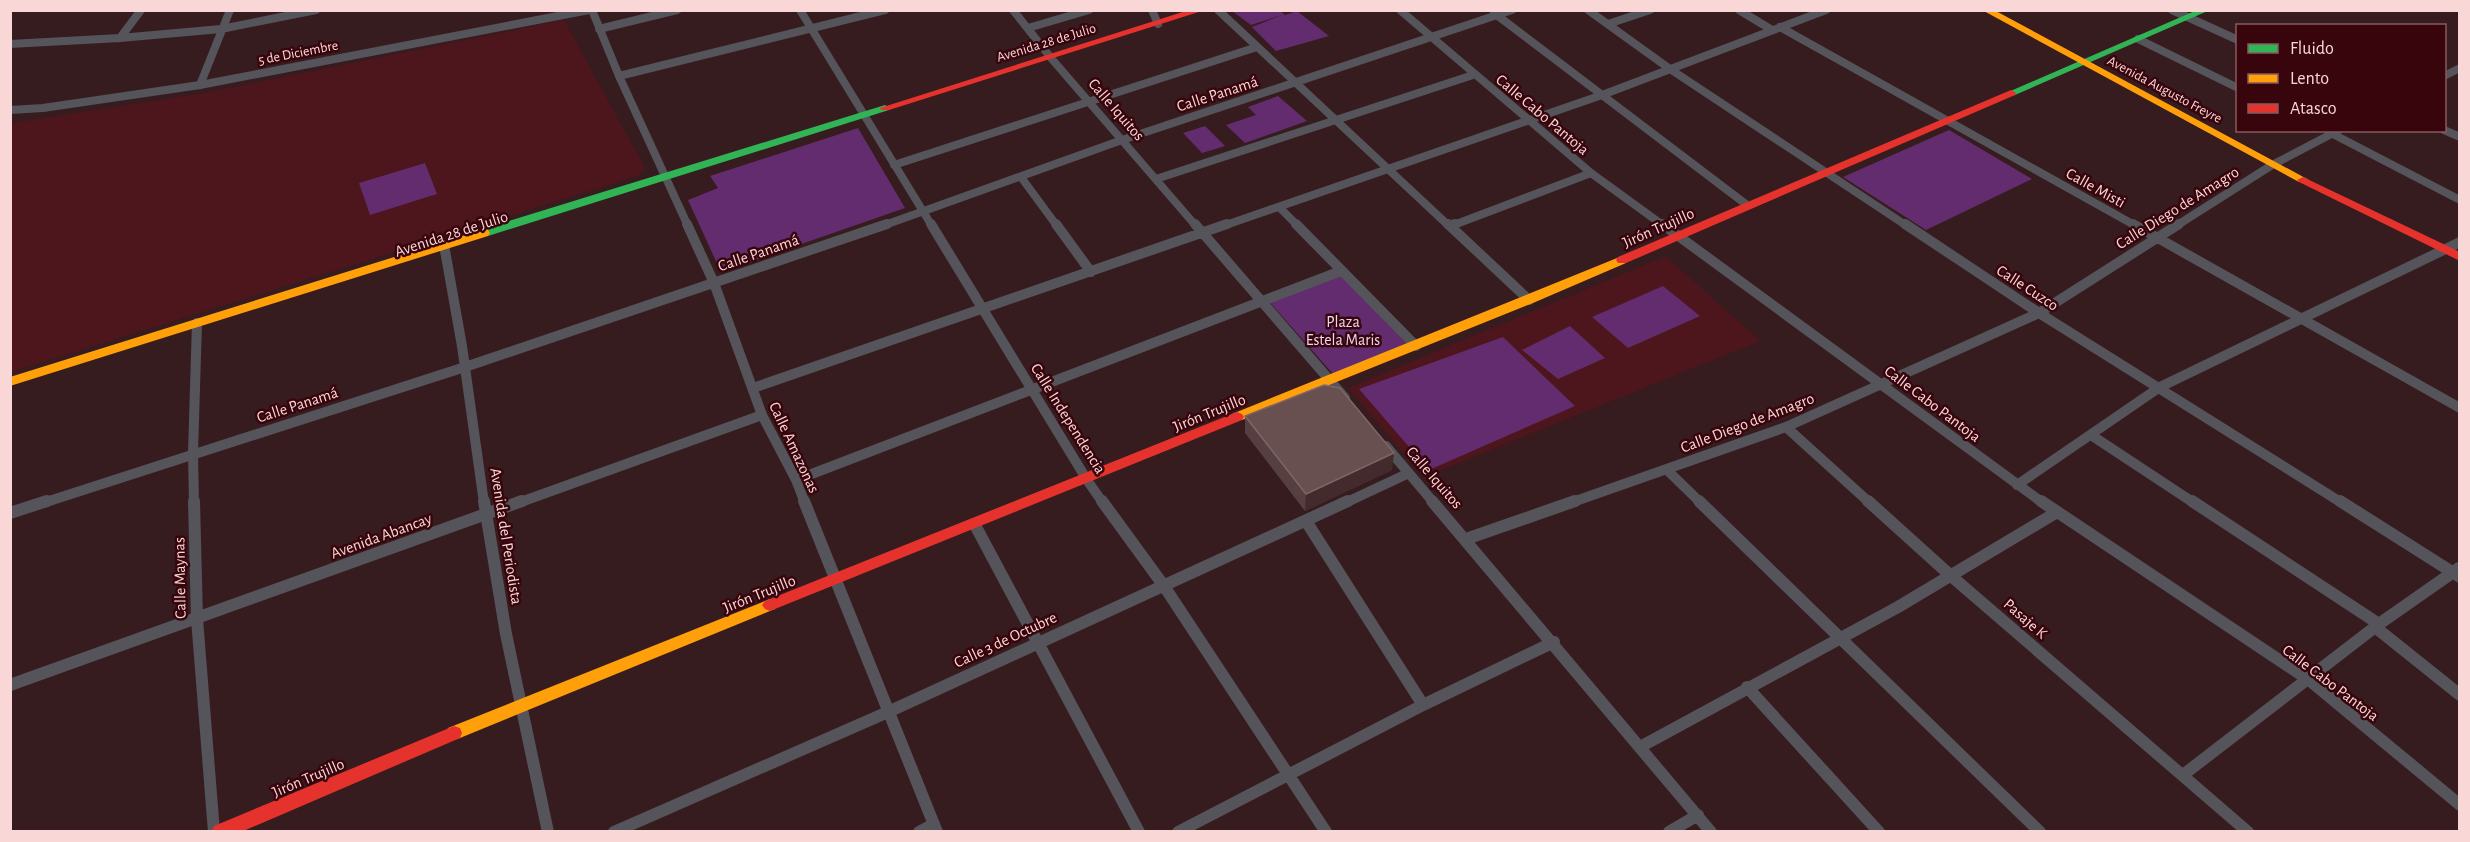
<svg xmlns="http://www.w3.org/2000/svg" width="2470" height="842" viewBox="0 0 2470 842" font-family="'Alegreya Sans',sans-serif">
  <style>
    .built { fill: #4d151c }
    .green { fill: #622c6e }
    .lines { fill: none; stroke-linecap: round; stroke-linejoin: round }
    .street-far2 { stroke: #54545a; stroke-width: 8 }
    .street-far1 { stroke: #54545a; stroke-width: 10 }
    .street { stroke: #54545a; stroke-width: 12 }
    .fast { fill: #30b455; fill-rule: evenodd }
    .slow { fill: #ff9f0a; fill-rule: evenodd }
    .jam { fill: #e5322d; fill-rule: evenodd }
    .wall { fill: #563f41 }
    .shaded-wall { fill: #422a2d }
    .building { fill: #685051; stroke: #7f6566; stroke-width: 1.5 }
    .labels { text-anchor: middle; stroke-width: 5; stroke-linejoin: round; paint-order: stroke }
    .far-street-label { font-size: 14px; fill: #fad7d7; stroke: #38050d }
    .street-label { font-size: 16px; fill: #fad7d7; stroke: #38050d }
    .park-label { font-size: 16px; fill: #e9d8ef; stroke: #38050d }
  </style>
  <rect width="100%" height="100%" fill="#371c1f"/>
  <path class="built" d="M564,20L645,168L637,176L11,372V123L205,93Z
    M1666,256L1760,341L1424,477L1348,388Z"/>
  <path class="green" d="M1232,11H1280L1285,15L1297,11L1329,36L1276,51L1252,27L1282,15L1251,25Z
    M1278,96L1307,121L1245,143L1226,125L1256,115L1248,107Z
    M1205,126L1225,146L1202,153L1183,133Z
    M858,128L905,208L721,272L688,200L718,188L710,176Z
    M1949,130L2032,179L1926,230L1843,177Z
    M425,163L437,194L370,215L359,183Z
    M1336,269L1407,344L1333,374L1267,299Z
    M1663,286L1700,316L1628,348L1592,317Z
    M1570,326L1605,358L1558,379L1522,350Z
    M1503,337L1575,406L1429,470L1359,389Z"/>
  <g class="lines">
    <path class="street-far2" d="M592,10L619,76L688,226
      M800,10L932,226
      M1013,10L1051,58L1196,226
      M1152,10L1158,24
      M1218,10L1449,226
      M1400,10L1591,173L1664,226
      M1588,10L1670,69L1907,226
      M1739,10L1772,30
      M2172,10L2238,40
      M1494,13L1747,205
      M1608,24L1650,10
      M1780,27L2136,226
      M1028,28L1089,10
      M599,29L677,10
      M120,38L141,10
      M2138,39L2238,88
      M10,44L120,38L221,29L316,10
      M619,76L885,10
      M2444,76L2460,68
      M200,85L230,10
      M10,110L43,108L200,85L589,10
      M2444,130L2460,137
      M2329,132L2460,200
      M894,165L1257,47
      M1021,177L1057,226
      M1156,179L1473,75
      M1279,207L1298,226
      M882,226L1122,140L1512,10
      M1223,226L1602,95L1826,10
      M1451,226L1591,173
      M2176,226L2272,165L2339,130"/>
    <path class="street-far1" d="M687,224L714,283L762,415L796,480L805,503
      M931,224L1087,480L1103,503
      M1056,224L1091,272
      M1195,224L1345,398
      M1296,224L1416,346
      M1448,224L1529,300
      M1662,224L2043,503
      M1905,224L2039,313L2342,503
      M2133,224L2460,408
      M1450,226L1455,224
      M444,245L462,346L484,503
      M753,388L1227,224
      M1786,427L1870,503
      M2091,435L2194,503
      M1386,446L1434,503
      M1666,469L1701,503
      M796,480L1341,271
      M2017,485L2160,387L2460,242
      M43,503L465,367L887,224
      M194,503L193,453L197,323
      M518,503L762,415
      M1345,503L1409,473
      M1570,503L1786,427L2039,313L2179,224"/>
    <path class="street" d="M194,501L197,619L214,832
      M484,501L506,634L548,832
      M804,501L937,832
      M1102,501L1164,586L1326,832
      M1432,501L1711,832
      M1699,501L2040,832
      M1868,501L1950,575L2248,832
      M2041,501L2309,680L2460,805
      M2192,501L2379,624
      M2340,501L2460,577
      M10,513L47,501
      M1306,521L1423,705
      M975,525L1139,832
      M1466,539L1575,501
      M2375,627L2460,695
      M10,685L522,501
      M1747,687L1879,832
      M1640,747L1898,607L2057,512
      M2183,775L2379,624L2459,568
      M614,832L888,712L1348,501
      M919,832L934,824
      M1178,832L1423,705L1554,642
      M1669,832L1698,815"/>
    <path class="fast" d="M2197,10H2210L2015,95L2011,96L2006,93Z
      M885,105L890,108L889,110L488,236H480L478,233L480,230Z"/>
    <path class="slow" d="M1982,10H1994L2309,180L2307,182H2299Z
      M484,229L488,230L490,233L488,236L10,386V377Z
      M1622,256L1626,257L1628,260L1626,263L1533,303L1242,420H1232L1230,417L1232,414Z
      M770,599L775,601L778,605L775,609L460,738L454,740L448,738L446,733L448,728Z"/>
    <path class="jam" d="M1189,10H1205L889,110H881L880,108Z
      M2011,90L2016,93L2015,95L1626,263H1618L1616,260L1618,257Z
      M2303,177L2460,252V261L2299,182L2297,180Z
      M1237,412L1242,414L1244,417L1242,420L775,609L770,611L765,609L762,605L765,601Z
      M454,726L460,728L462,733L460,738L241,832H211L214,826Z"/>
  </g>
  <path class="wall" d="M1245,416L1392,470L1305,511L1245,433Z"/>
  <path class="shaded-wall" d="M1394,453L1392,470L1305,511L1306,494Z"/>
  <path class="building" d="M1324,385L1340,388L1394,453L1306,494L1245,416Z"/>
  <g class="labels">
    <g class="far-street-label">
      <text transform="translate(1046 42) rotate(-17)" y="5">Avenida 28 de Julio</text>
      <text transform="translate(298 52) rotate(-11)" y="5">5 de Diciembre</text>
      <text transform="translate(2165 89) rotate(28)" y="5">Avenida Augusto Freyre</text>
    </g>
    <g class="street-label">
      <text transform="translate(1217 93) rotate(-18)" y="6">Calle Panamá</text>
      <text transform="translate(1117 109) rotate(49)" y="6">Calle Iquitos</text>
      <text transform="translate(1543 114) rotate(40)" y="6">Calle Cabo Pantoja</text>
      <text transform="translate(2096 187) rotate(29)" y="6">Calle Misti</text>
      <text transform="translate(2177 207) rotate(-32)" y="6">Calle Diego de Amagro</text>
      <text transform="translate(1658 227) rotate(-24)" y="6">Jirón Trujillo</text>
      <text transform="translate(451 233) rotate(-18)" y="6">Avenida 28 de Julio</text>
      <text transform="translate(758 252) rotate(-19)" y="6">Calle Panamá</text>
      <text transform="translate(2028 287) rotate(33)" y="6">Calle Cuzco</text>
      <text transform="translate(1933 403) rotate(37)" y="6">Calle Cabo Pantoja</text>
      <text transform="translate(297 404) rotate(-18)" y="6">Calle Panamá</text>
      <text transform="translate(1209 412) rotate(-22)" y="6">Jirón Trujillo</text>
      <text transform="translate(1069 418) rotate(58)" y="6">Calle Independencia</text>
      <text transform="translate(1747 422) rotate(-21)" y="6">Calle Diego de Amagro</text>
      <text transform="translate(795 447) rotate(65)" y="6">Calle Amazonas</text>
      <text transform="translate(1435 477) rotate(49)" y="6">Calle Iquitos</text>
      <text transform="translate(381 535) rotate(-20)" y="6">Avenida Abancay</text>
      <text transform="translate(507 536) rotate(81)" y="6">Avenida del Periodista</text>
      <text transform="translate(179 578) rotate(-91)" y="6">Calle Maynas</text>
      <text transform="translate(759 593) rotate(-22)" y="6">Jirón Trujillo</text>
      <text transform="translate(2026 618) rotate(41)" y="6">Pasaje K</text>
      <text transform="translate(1005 639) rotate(-25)" y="6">Calle 3 de Octubre</text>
      <text transform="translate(2331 682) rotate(37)" y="6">Calle Cabo Pantoja</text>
      <text transform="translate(308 777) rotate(-23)" y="6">Jirón Trujillo</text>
    </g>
    <g class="park-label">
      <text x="1343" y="327">Plaza<tspan x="1343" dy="18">Estela Maris</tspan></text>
    </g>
  </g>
  <rect width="2470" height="842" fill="none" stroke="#fad7d7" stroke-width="24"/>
  <rect x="2236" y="24" width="210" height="108" fill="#38050d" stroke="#86595e" stroke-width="1.5"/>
  <rect x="2248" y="44" width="30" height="9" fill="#30b455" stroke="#86595e" stroke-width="1.5"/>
  <text x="2290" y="54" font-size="18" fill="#fad7d7">Fluido</text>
  <rect x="2248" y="74" width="30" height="9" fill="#ff9f0a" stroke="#86595e" stroke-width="1.5"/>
  <text x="2290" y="84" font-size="18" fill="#fad7d7">Lento</text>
  <rect x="2248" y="104" width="30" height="9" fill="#e5322d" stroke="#86595e" stroke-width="1.5"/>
  <text x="2290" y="114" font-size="18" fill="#fad7d7">Atasco</text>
</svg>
